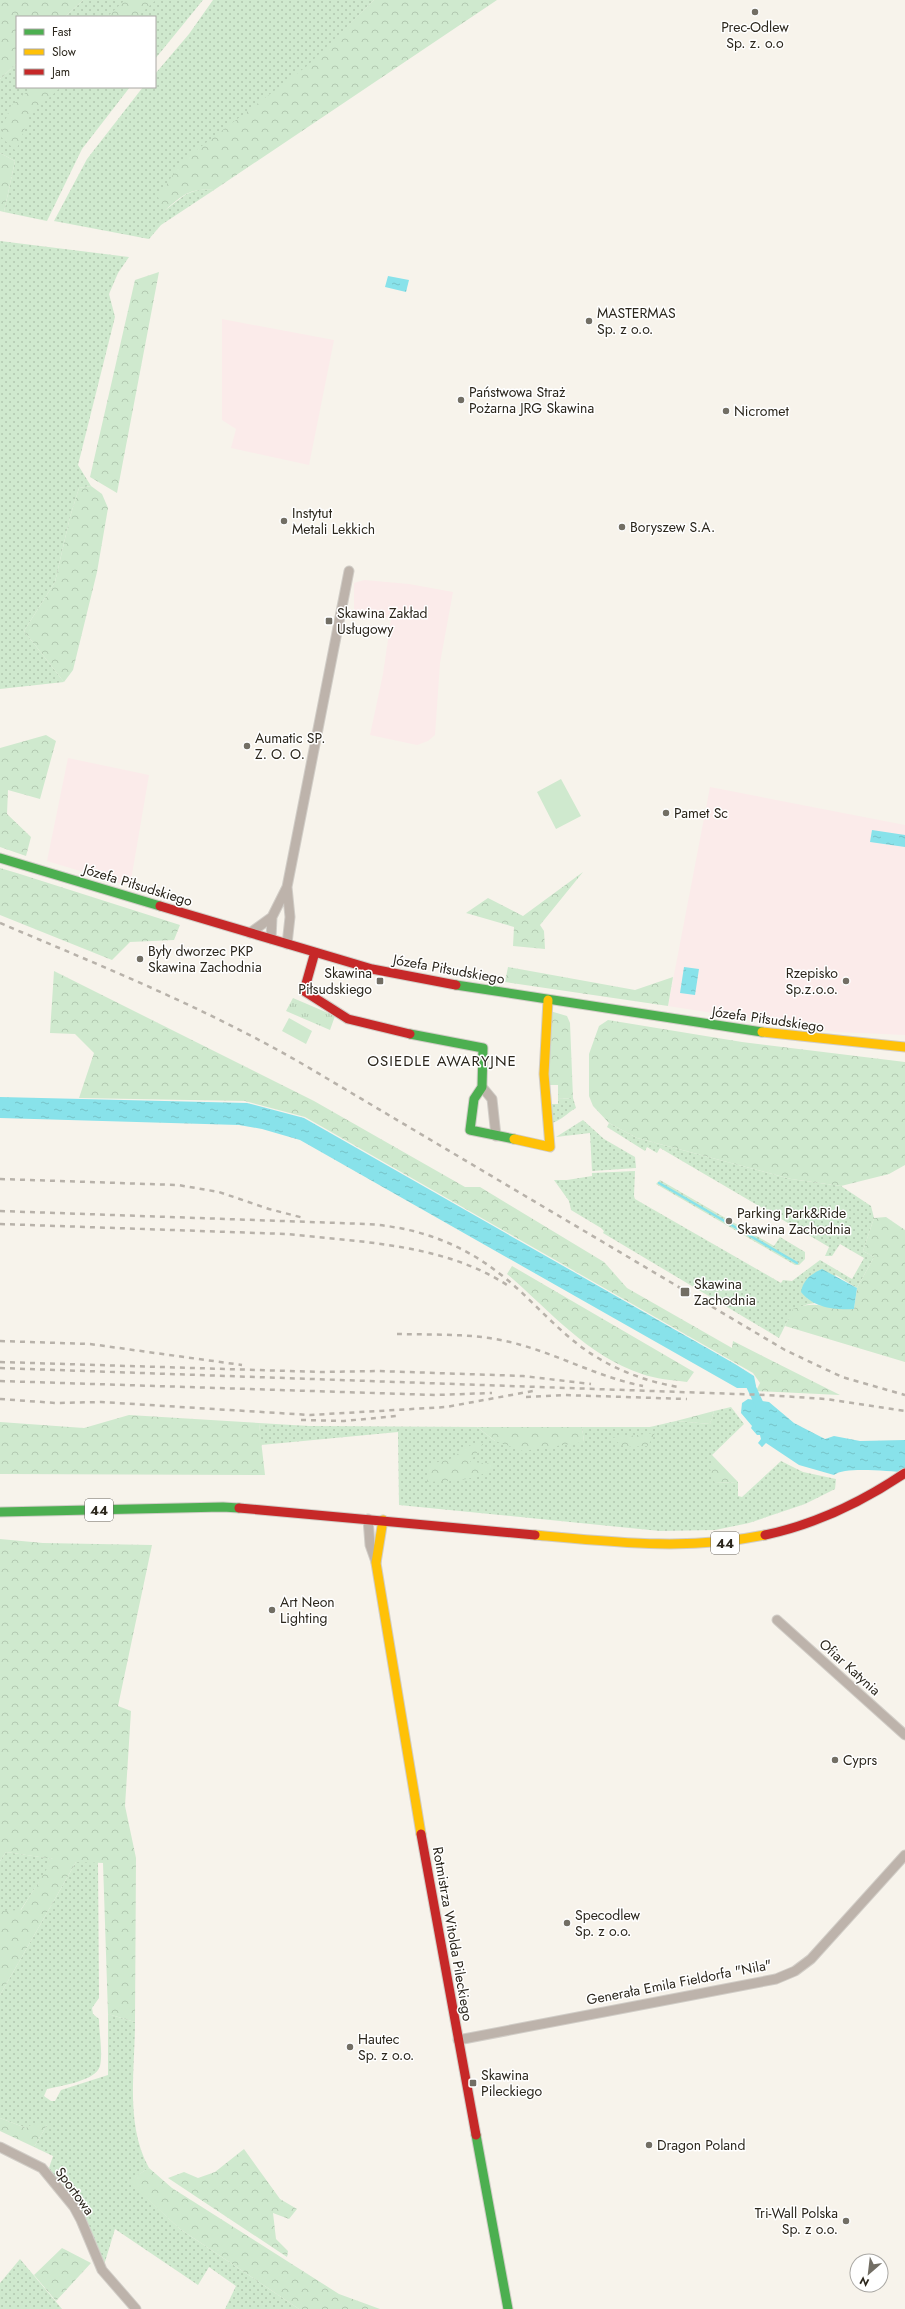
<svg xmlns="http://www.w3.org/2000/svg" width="905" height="2309" viewBox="0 0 905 2309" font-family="Jost,sans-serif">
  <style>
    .commercial { fill: #fbebea }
    .grass { fill: url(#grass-dots) }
    .forest { fill: url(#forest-crowns) }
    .park { fill: url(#park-tufts) }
    .pitch { fill: #cfe9ce }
    .water { fill: url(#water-ripples) }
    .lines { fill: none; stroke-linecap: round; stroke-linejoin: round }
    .stream { stroke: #88e2ea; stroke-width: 2.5 }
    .canal { stroke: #88e2ea; stroke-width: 9 }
    .street-casing { stroke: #d1cdc7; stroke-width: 11 }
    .fast-casing { stroke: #d1cdc7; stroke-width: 11 }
    .slow-casing { stroke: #d1cdc7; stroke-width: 11 }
    .jam-casing { stroke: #d1cdc7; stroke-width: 11 }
    .street { stroke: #bdb3ab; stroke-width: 9 }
    .fast { stroke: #4caf50; stroke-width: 9 }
    .slow { stroke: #ffc107; stroke-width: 9 }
    .jam { stroke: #c62828; stroke-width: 9 }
    .rail { stroke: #b8b2aa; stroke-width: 2.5; stroke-dasharray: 5 5; stroke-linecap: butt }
    .poi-dot { fill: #726e64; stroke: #fff; stroke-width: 1.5 }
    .labels { text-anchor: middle; stroke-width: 3; stroke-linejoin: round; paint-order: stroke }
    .shield { fill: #fff; stroke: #6b6760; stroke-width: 1 }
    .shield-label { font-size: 13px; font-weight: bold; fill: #2b261c }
    .poi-label { font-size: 14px; fill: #2b261c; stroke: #fff; text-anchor: start }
    .street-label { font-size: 14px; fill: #2b261c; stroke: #fff }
    .neighbourhood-label { font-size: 15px; letter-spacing: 1px; fill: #2b261c; stroke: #fff }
  </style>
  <defs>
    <pattern id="grass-dots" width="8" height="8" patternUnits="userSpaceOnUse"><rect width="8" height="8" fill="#cfe9ce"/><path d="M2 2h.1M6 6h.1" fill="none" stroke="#b2c8b0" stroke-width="1.8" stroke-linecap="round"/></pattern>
    <pattern id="forest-crowns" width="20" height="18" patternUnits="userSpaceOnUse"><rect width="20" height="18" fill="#cfe9ce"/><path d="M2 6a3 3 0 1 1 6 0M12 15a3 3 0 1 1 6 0" fill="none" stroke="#b2c8b0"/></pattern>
    <pattern id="park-tufts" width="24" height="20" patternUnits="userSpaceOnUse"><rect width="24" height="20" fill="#cfe9ce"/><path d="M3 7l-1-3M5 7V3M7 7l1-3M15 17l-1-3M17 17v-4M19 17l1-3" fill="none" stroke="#b2c8b0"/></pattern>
    <pattern id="water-ripples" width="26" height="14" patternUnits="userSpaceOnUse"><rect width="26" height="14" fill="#88e2ea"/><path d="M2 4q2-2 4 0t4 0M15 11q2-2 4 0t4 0" fill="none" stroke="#76c2c8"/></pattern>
  </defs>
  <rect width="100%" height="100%" fill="#f7f3eb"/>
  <path class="commercial" d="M222,319L334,340L309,465L231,448L236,429L222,420Z
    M364,580L409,584L453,592L440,663L435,735L428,741L417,745L370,735L383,674L391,619L354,610V583Z
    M68,758L149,775L130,886L47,861Z
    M710,787L905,825V1035L837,1032L668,1006Z"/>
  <path class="grass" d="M83,0H203L155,59V17H65Z
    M213,0H374L164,211C185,196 187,188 214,190L161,225L149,239L54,221L87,159L143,87H155V74L189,34Z
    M17,63V87H130L82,149L47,221L4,212L15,161L0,153V79Z
    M0,241L129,257L118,273L109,294L115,317L78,465L91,486L79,488L70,517L55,582L24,631L64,682L0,689Z
    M573,1098L576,1108C567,1113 562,1120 552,1123L548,1104H558V1099Z
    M583,1120L604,1139L635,1157L636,1168L592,1171L590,1133L556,1137Z
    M609,1123L637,1138L791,1179L841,1186L871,1206L874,1218L863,1251L874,1257L857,1288L836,1275L807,1298L815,1303C791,1306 789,1319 779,1338L603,1233L604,1231L601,1228L571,1210L569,1201L554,1180H567L592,1176V1173L635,1171L634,1196L635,1199L781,1283L783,1280L792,1281L820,1260L852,1279L864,1258L840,1244L832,1256H825L829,1247L660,1148L657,1153L647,1147L645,1151L607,1127Z
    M660,1180L774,1246L780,1237L805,1252V1259L799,1265H795L656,1184Z
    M731,1407L744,1424L712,1455L715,1483L738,1482V1496L742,1497L781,1461L803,1472L836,1479L835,1489L805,1504L749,1523L715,1530L660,1531L399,1505L398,1432L261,1445L259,1423L309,1426L477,1427L495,1441L584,1442L582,1427H650L676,1421L710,1424L714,1411Z
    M6,1852L54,1859L20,1911H0V1861Z
    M76,1862H98L99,1998L92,2008L93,2014L99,2019C99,2033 103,2052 100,2066C96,2081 60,2086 47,2089L44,2096L51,2101H55L61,2090L108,2075V2014L135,2022C135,2070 125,2125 149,2168L129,2181L180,2229L299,2309H225L236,2286L209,2267L198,2285L115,2229L104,2265L48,2171L53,2156L34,2147L47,2125L26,2128L0,2118V1995Z
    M20,2259L62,2309H0V2283Z"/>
  <path class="forest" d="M0,0H83L65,17H17V63L0,79Z
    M125,0H156L137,17H107Z
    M374,0H497L214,190C189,188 183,195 164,211L158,197L182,161L307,66Z
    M32,87H61L30,115L16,151L0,136L10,107Z
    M0,153L15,161L4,212L0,211Z
    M159,272L117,493L90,477L135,280Z
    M91,486L102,494L108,508L97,572L73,670L64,682L24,631L55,582L70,517L79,488Z
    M46,735L56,741L40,799L8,790L7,814L31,837L26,856L0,847V748Z
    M0,868L20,874L180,925L174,940L130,942L112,960L0,915Z
    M583,872L540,925L544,931L545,949L513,946L514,927L466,913L488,898L523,916Z
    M508,967L635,990L673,977L668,1006L505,982Z
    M54,971L314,1101L465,1187H480L604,1262L627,1288L732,1348L733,1341L840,1395L756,1391L760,1383L753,1373L305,1117L245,1101L79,1098L94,1053L75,1034L50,1033Z
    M550,1011L567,1016L570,1023L573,1098L558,1099V1085H548Z
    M608,1020L742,1042L905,1062V1165L889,1174L841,1186L791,1179L637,1138L609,1123L593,1106L589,1096V1054L599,1026Z
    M886,1217L905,1230V1362L785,1326L793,1309C816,1299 830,1310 854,1309L857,1288L874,1257L863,1251L874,1218Z
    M512,1266L694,1372L687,1382C672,1380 656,1379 642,1374C587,1356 549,1310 507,1274Z
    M714,1411L710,1424L676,1421Z
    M129,1415L259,1423L265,1475L0,1474V1422L84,1428Z
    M477,1427H582L584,1442L523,1451L495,1441Z
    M655,1433L648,1446L624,1447L612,1438Z
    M474,1443L483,1444L470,1462L496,1464C480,1483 450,1480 427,1482L430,1464L450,1459Z
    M712,1455L738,1482L715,1483L710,1469Z
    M0,1539L43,1543L152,1545L118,1706L131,1711L125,1806L136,1858L135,2022L108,2014L103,1863L76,1862L0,1995V1911L21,1910L53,1859L6,1852L0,1861Z
    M0,2118L26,2128L34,2123L47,2125L34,2147L0,2131Z
    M244,2149L280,2199L297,2209L289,2219L273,2213L276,2239L288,2251L287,2257L168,2178L184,2172L198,2178L215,2172Z
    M149,2168L172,2188L339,2294L380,2309H299L180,2229L128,2181Z
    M62,2248L91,2263L56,2301L34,2275Z"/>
  <path class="park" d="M293,998L335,1016L330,1030L286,1011Z"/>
  <path class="pitch" d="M561,779L581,816L556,829L537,792Z
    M289,1018L312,1031L306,1044L282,1031Z"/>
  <path class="water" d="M388,276L409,280L406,292L385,287Z
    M872,830L905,835V847L870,842Z
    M684,967L699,969L695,995L680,993Z
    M0,1097L247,1103L304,1118L735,1364L754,1376L756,1386L754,1388H737L730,1384L300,1140L262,1129L239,1125L0,1118Z
    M822,1269L857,1288L854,1309C834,1310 814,1308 801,1292C803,1280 811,1274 822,1269Z
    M748,1399L769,1402L794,1423L825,1439L834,1436L860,1441L905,1440V1472C890,1472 845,1466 834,1475L799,1465L766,1443L762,1447L758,1443L761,1439L760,1435H757L751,1428L752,1426L741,1413L742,1403Z"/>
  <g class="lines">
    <path class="stream" d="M659,1183L797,1263"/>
    <path class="canal" d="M747,1378L762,1410"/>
    <g class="street-casing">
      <path id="street" d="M250,933L272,917L287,887
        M271,939L272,917
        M287,944L290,917L287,887L349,571
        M482,1087L492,1099L496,1136
        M368,1519L370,1545L376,1562
        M777,1620L905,1735
        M458,2040L776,1979L795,1971L811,1959L905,1855
        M0,2147L42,2168L74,2207L81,2220L102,2270L136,2309"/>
    </g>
    <g class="fast-casing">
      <path id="fast" d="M0,858L160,906
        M456,985L762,1032
        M410,1034L483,1048L482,1087L474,1099L470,1130L514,1139
        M0,1512L223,1507L239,1508
        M476,2135L508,2309"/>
    </g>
    <g class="slow-casing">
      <path id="slow" d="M762,1032L905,1047
        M514,1139L550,1147L544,1074L548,1000
        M383,1520L376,1563L421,1834
        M535,1535C612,1542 688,1551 765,1535"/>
    </g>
    <g class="jam-casing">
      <path id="jam" d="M160,906L372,969L456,985
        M315,952L304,991L348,1019L410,1034
        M239,1508L535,1535
        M765,1535C817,1524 862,1502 905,1473
        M421,1834L476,2135"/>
    </g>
    <use href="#street" class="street"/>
    <use href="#fast" class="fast"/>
    <use href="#slow" class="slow"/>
    <use href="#jam" class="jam"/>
    <path class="rail" d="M0,923C104,967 208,1009 306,1066L785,1350L842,1377L905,1395
      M0,1179L178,1185L219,1192L269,1209L304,1218
      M0,1211L367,1224C416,1227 461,1243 500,1274C525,1293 545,1317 569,1337C600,1364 638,1380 678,1387
      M0,1224L287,1234C361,1242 447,1244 510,1287
      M397,1334C434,1335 473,1333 510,1342C556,1353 597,1377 643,1386
      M0,1341L90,1344L242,1365
      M0,1362L322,1372L378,1371L523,1376L591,1384
      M0,1368L766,1395L826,1399L905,1411
      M0,1381L436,1395L492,1393
      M526,1397L564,1395L687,1399
      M0,1399L56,1403L101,1402L310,1415L446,1407L533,1391
      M301,1420L344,1421L397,1416"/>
  </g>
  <g class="poi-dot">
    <circle cx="755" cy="12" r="4"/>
    <circle cx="589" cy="321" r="4"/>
    <circle cx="461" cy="400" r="4"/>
    <circle cx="726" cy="411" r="4"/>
    <circle cx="284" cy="521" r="4"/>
    <circle cx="622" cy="527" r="4"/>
    <rect x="325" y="617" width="8" height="8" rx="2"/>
    <circle cx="247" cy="746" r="4"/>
    <circle cx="666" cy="813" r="4"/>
    <circle cx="140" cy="959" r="4"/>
    <rect x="376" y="977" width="8" height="8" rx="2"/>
    <circle cx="846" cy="981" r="4"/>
    <circle cx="729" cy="1221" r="4"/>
    <rect x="680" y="1287" width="10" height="10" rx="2"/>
    <circle cx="272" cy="1610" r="4"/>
    <circle cx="835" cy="1760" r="4"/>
    <circle cx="567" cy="1923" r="4"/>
    <circle cx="350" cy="2047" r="4"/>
    <rect x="469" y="2079" width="8" height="8" rx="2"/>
    <circle cx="649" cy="2145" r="4"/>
    <circle cx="846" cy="2221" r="4"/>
  </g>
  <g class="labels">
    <g class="shield">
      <rect x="85" y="1499" width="28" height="22" rx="3"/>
      <rect x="711" y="1532" width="28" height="22" rx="3"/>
    </g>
    <g class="shield-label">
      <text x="99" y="1515">44</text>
      <text x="725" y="1548">44</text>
    </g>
    <g class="poi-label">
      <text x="755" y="32" text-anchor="middle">Prec-Odlew<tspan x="755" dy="16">Sp. z. o.o</tspan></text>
      <text x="597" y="318">MASTERMAS<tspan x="597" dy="16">Sp. z o.o.</tspan></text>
      <text x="469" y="397">Państwowa Straż<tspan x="469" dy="16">Pożarna JRG Skawina</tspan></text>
      <text x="734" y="416">Nicromet</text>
      <text x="292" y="518">Instytut<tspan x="292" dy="16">Metali Lekkich</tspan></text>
      <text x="630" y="532">Boryszew S.A.</text>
      <text x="337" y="618">Skawina Zakład<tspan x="337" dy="16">Usługowy</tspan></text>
      <text x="255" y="743">Aumatic SP.<tspan x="255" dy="16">Z. O. O.</tspan></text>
      <text x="674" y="818">Pamet Sc</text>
      <text x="148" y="956">Były dworzec PKP<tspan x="148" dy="16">Skawina Zachodnia</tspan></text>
      <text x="372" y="978" text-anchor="end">Skawina<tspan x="372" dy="16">Piłsudskiego</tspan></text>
      <text x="838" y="978" text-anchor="end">Rzepisko<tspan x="838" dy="16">Sp.z.o.o.</tspan></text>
      <text x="737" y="1218">Parking Park&amp;Ride<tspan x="737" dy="16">Skawina Zachodnia</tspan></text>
      <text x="694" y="1289">Skawina<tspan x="694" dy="16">Zachodnia</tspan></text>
      <text x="280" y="1607">Art Neon<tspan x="280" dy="16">Lighting</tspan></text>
      <text x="843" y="1765">Cyprs</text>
      <text x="575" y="1920">Specodlew<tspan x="575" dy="16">Sp. z o.o.</tspan></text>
      <text x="358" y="2044">Hautec<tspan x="358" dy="16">Sp. z o.o.</tspan></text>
      <text x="481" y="2080">Skawina<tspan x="481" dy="16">Pileckiego</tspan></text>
      <text x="657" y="2150">Dragon Poland</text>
      <text x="838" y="2218" text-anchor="end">Tri-Wall Polska<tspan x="838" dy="16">Sp. z o.o.</tspan></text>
    </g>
    <g class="street-label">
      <text transform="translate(138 885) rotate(17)" y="5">Józefa Piłsudskiego</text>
      <text transform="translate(449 969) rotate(10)" y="5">Józefa Piłsudskiego</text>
      <text transform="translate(768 1019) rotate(8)" y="5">Józefa Piłsudskiego</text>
      <text transform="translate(850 1667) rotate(42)" y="5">Ofiar Katynia</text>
      <text transform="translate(453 1934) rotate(80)" y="5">Rotmistrza Witolda Pileckiego</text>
      <text transform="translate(679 1982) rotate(-11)" y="5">Generała Emila Fieldorfa "Nila"</text>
      <text transform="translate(75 2191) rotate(54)" y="5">Sportowa</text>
    </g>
    <g class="neighbourhood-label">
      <text x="442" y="1066">OSIEDLE AWARYJNE</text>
    </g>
  </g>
  <rect x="16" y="16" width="140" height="72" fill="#ffffff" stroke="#aaa8a4"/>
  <rect x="24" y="29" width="20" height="6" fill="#4caf50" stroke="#aaa8a4"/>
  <text x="52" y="36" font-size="12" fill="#2b261c">Fast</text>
  <rect x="24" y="49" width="20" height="6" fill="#ffc107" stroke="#aaa8a4"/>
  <text x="52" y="56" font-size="12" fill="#2b261c">Slow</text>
  <rect x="24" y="69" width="20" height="6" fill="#c62828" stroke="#aaa8a4"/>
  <text x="52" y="76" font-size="12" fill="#2b261c">Jam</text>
  <g transform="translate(869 2273) rotate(208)"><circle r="19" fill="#ffffff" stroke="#aaa8a4"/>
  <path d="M0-3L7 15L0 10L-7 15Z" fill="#726e64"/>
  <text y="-6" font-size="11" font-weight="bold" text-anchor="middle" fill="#2b261c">N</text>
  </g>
</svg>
